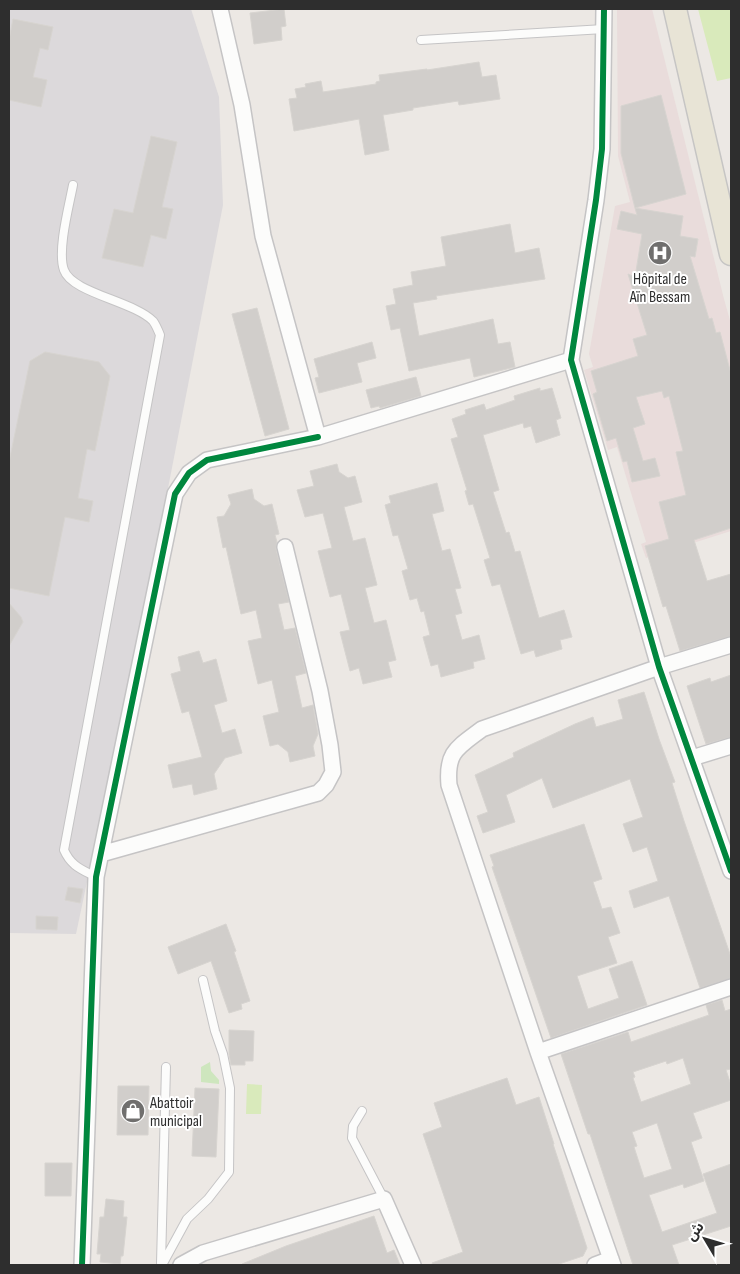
<svg xmlns="http://www.w3.org/2000/svg" width="740" height="1274" viewBox="0 0 740 1274" font-family="'Sofia Sans Condensed','Noto Sans Arabic',sans-serif">
  <style>
    .industrial { fill: #dcd9db }
    .medical { fill: #e9dcdb }
    .green { fill: #cee6be }
    .pitch { fill: #d9eabb }
    .building { fill: #d1cecb; stroke: #d7d4d0; fill-rule: evenodd }
    .lines { fill: none; stroke-linecap: round; stroke-linejoin: round }
    .lane-casing { stroke: #c5c4c5; stroke-width: 10 }
    .street-casing { stroke: #c5c4c5; stroke-width: 18 }
    .primary-casing { stroke: #c6c5c4; stroke-width: 25 }
    .lane { stroke: #fcfcfb; stroke-width: 8 }
    .street { stroke: #fcfcfb; stroke-width: 15 }
    .primary { stroke: #e8e4d6; stroke-width: 22 }
    .cycleway-casing { stroke: #fff; stroke-width: 9 }
    .cycleway { stroke: #00873e; stroke-width: 6 }
    .labels { text-anchor: middle; stroke-width: 4; stroke-linejoin: round; paint-order: stroke }
    .poi-label { font-size: 16px; fill: #2e2e2e; stroke: #fff }
  </style>
  <rect width="100%" height="100%" fill="#ece8e4"/>
  <path class="industrial" d="M9,9H191L219,97L223,205L144,612L76,934L9,933Z"/>
  <path class="medical" d="M617,9H652L724,299L731,324V531L646,558L641,544L646,542L617,447L608,450L584,370L593,367L589,354L615,206L630,202L618,156Z"/>
  <path class="green" d="M210,1062L211,1071L219,1080V1084L201,1082V1067Z"/>
  <path class="pitch" d="M698,9H731V78L717,81Z
    M247,1084L262,1085L261,1114H246Z"/>
  <path class="building" d="M284,9L286,26L281,27L282,40L254,44L250,13Z
    M13,19L53,27L48,50L40,48L33,77L47,80L41,107L9,100V40Z
    M479,62L482,77L496,75L500,99L459,105L458,101L413,108V110L383,115L389,150L365,155L359,119L294,131L289,99L297,98L295,89L306,87L305,84L321,81L323,92L376,84V82L380,81L379,75L427,69V70Z
    M661,95L686,194L635,208L621,153V106Z
    M151,136L177,142L162,207L173,209L166,239L151,235L143,267L102,258L114,209L133,213Z
    M635,208L683,216L680,236L698,239L695,257L690,256L709,319L712,318L716,333L720,332L731,374V528L694,540L707,581L731,574V636L680,651L666,606L663,607L645,546L669,539L659,502L686,495L676,452L683,451L669,396L664,398L662,391L636,397L645,424L633,428L643,461L655,458L660,476L632,482L627,461L623,462L616,438L607,441L593,394L597,392L591,371L638,356L633,339L647,335L628,274L635,277L642,234L617,229L621,211L637,215Z
    M510,224L515,253L539,248L545,279L436,296L437,299L413,303L419,336L493,319L498,344L510,342L515,367L474,377L470,358L409,371L400,328L391,330L386,306L396,304L393,289L413,285L411,272L446,266L441,237Z
    M257,308L289,429L265,436L232,314Z
    M372,342L376,358L357,363L362,382L319,393L315,378L319,377L314,359Z
    M45,352L99,362L110,376L95,451L87,449L78,498L93,501L89,522L65,517L49,596L9,588V462L30,361Z
    M416,377L421,396L380,408L379,406L371,408L366,390Z
    M540,388V391L552,388L561,418L556,420L560,435L536,443L531,426L524,428L523,423L483,435L499,490L493,492L506,533L509,532L515,552L520,551L539,618L564,610L572,637L560,640L562,649L536,657L534,650L521,654L500,584L492,586L484,560L490,558L473,504L469,505L465,491L467,490L451,439L458,437L452,419L466,414L465,410L484,404L486,410L515,400L514,396Z
    M337,464L339,472L348,478L355,476L362,502L344,507L353,541L365,538L377,585L365,588L374,623L386,620L396,660L388,662L392,677L363,684L359,668L350,671L340,632L350,630L341,594L330,597L318,551L332,548L323,513L305,517L297,490L314,486L310,471Z
    M437,483L444,511L432,514L442,551L450,549L461,588L455,589L462,613L455,615L462,640L479,635L485,659L473,662L474,668L441,677L438,664L431,666L423,637L430,635L424,611L421,612L417,598L410,600L402,571L408,569L398,535L393,536L385,505L391,503L389,496Z
    M252,489L254,499L264,506L272,504L279,534L275,535L277,542L276,549L289,602L278,604L284,630L295,628L306,673L295,676L302,708L313,705L318,734L313,746L315,756L290,762L288,752L278,744L270,746L263,716L279,712L272,680L258,684L248,641L262,638L256,610L241,614L226,547L223,548L217,517L224,516L231,504L228,495Z
    M9,603L21,617L23,622L9,646Z
    M199,651L203,663L216,659L227,701L214,705L222,733L235,729L242,753L225,758L214,774L217,789L194,795L192,784L173,788L168,765L202,757L189,711L182,713L171,674L181,671L178,657Z
    M731,675V737L706,744L687,686L710,678L711,682Z
    M644,692L659,739L675,782L672,783L684,821L731,957V978L700,988L669,896L634,908L629,891L658,881L647,847L633,852L623,824L643,817L630,779L553,808L542,778L506,795L515,822L483,833L477,816L488,812L475,775L514,757L513,753L575,724L593,717L596,727L623,719L618,700Z
    M584,824L602,879L593,882L602,909L611,907L620,933L608,937L617,963L577,976L588,1009L619,998L609,969L632,961L647,1005L551,1038L492,867L494,866L490,855Z
    M68,887L83,889L80,903L65,900Z
    M36,916L58,917L57,930L36,929Z
    M226,924L236,951L234,952L250,1001L241,1004L242,1009L229,1013L211,961L178,974L168,947Z
    M722,1000L725,1011L731,1009V1069L726,1070L731,1085V1100L693,1113L702,1138L691,1142L704,1181L684,1188L683,1184L649,1195L662,1232L717,1213L703,1174L731,1164V1226L672,1245L679,1265H633L590,1134H588L561,1054L628,1032L631,1042L709,1015L706,1005ZM683,1058L691,1084L641,1102L633,1078L635,1077L633,1072L666,1061L667,1064ZM657,1123L672,1169L644,1178L634,1147L637,1146L632,1132Z
    M229,1030L254,1031L253,1061H245V1065H231L229,1054Z
    M507,1078L516,1105L539,1097L554,1144H553L587,1248L583,1256L556,1265H433L432,1263L463,1252L423,1134L442,1127L434,1103Z
    M118,1086H149L148,1135H117Z
    M195,1088L219,1089L216,1157L192,1156Z
    M45,1163H72L71,1196H45Z
    M106,1199L124,1201L123,1217H127L123,1256H121L120,1264L100,1262L101,1254H97L100,1217H104Z
    M374,1216L387,1253L394,1250L400,1265H242V1264L286,1246Z"/>
  <g class="lines">
    <g class="lane-casing">
      <path id="lane" d="M421,40L604,29
        M73,185C69,206 57,251 64,270C72,293 133,301 153,321C156,325 158,330 160,335L64,850C71,866 81,869 96,877
        M362,1111L353,1126L352,1138L384,1199
        M161,1263L166,1067
        M162,1265L187,1219L208,1199L229,1172L230,1088L223,1054L215,1031L203,980"/>
    </g>
    <g class="street-casing">
      <path id="street" d="M220,9L242,105L263,236L318,437L571,360
        M604,9L602,149L596,200L571,360L659,667L731,871
        M692,758L731,746
        M101,854L318,793L326,785L333,772L330,745L320,691L285,547
        M538,1052L731,987
        M82,1265L96,877L175,494L189,473L207,460L318,437
        M181,1265L203,1253L384,1199L413,1265
        M595,1265L611,1259
        M613,1265L538,1052L449,785C446,752 457,748 482,729L659,667L731,645"/>
    </g>
    <g class="primary-casing">
      <path id="primary" d="M675,9L731,254"/>
    </g>
    <use href="#lane" class="lane"/>
    <use href="#street" class="street"/>
    <use href="#primary" class="primary"/>
    <g class="cycleway-casing">
      <path id="cycleway" d="M604,9L602,149L596,200L571,360L659,667L731,871
        M82,1265L96,877L175,494L189,473L207,460L318,437"/>
    </g>
    <use href="#cycleway" class="cycleway"/>
  </g>
  <defs>
    <g id="hospital-disc" transform="scale(1.25)"><circle r="9.5" fill="#706f6e" stroke="#fff"/><path d="M-5-5h3v3.5h4V-5h3V5h-3V1.5h-4V5h-3Z" fill="#fff"/></g>
    <g id="shop-disc" transform="scale(1.25)"><circle r="9.5" fill="#706f6e" stroke="#fff"/><path d="M-5-2.5h2.3a2.7 3.5 0 0 1 5.4 0H5L5.5 6h-11ZM-1.5-2.5h3a1.5 2.3 0 0 0-3 0Z" fill="#fff"/></g>
  </defs>
  <g fill-rule="evenodd">
    <use href="#hospital-disc" x="660" y="253"/>
    <use href="#shop-disc" x="133" y="1111"/>
  </g>
  <g class="labels">
    <g class="poi-label">
      <text x="660" y="284">Hôpital de<tspan x="660" dy="18">Aïn Bessam</tspan></text>
      <text x="150" y="1108" text-anchor="start">Abattoir<tspan x="150" dy="18">municipal</tspan></text>
    </g>
  </g>
  <rect width="740" height="1274" fill="none" stroke="#2e2e2e" stroke-width="20"/>
  <g transform="translate(705 1239) rotate(308)" stroke="#ffffff" stroke-width="4" paint-order="stroke">
  <path d="M0-4L9 19L0 12L-9 19Z" fill="#2e2e2e"/>
  <text y="-8" font-size="14" font-weight="bold" text-anchor="middle" fill="#2e2e2e">ش</text>
  </g>
</svg>
